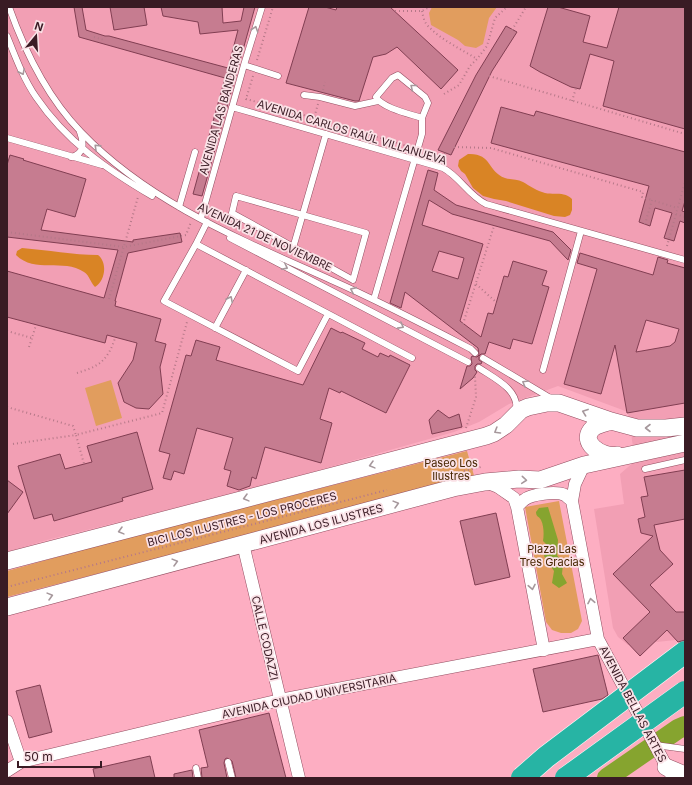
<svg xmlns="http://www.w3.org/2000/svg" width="692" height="785" viewBox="0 0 692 785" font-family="Inter,sans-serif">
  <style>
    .built { fill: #f29fb4 }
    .green { fill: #e19d5e }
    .forest { fill: #d98425 }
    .water { fill: #86a42f }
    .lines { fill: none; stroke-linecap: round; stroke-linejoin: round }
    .river { stroke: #86a42f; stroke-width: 20 }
    .building { fill: #c67c90; stroke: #813e52; fill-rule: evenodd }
    .lane-casing { stroke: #934e61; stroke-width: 7 }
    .street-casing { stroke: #934e61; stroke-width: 13 }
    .secondary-casing { stroke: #934e61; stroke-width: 18 }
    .path { stroke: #b57888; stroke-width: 2; stroke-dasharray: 1 3; stroke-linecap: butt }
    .lane { stroke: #fff; stroke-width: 6 }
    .street { stroke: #fff; stroke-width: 12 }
    .secondary { stroke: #fff; stroke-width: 17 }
    .highway-bridge-casing { stroke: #fff; stroke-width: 23; stroke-linecap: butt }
    .highway-bridge { stroke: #27b4a4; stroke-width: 22 }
    .oneway { stroke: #a6989c }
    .labels { text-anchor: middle; stroke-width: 3.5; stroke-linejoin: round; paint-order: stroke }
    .street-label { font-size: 11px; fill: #391b24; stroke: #fae1e6 }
    .park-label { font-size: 11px; fill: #462500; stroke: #fae1e6 }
  </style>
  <rect width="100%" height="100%" fill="#fdaec2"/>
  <path class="built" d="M7,7H685V639L628,645L618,637L613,628L594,509L624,504L620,474L635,461L628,412L558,386L509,404L479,422L454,432L266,485L47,540L7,552Z"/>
  <path class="green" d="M432,7H497L489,18L483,44L476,48L465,46L458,40L431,25L429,13Z
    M111,380L122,418L96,426L85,388Z
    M467,451L475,479L334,513L7,597V571L125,538Z
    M559,501L582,621L578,629L571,633H561L552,630L546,622L525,507Z"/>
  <path class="forest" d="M468,154C492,153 487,171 505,178C511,180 517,179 523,182C530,186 537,191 545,193C555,195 564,191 572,199V210L570,215L565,217L554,216L506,201L494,199L483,196L473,188L465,174L461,171L458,166L459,160Z
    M22,248C48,250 73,255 98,255C108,263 105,281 95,287C90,282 90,276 84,272C63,258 35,274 16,255L17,251Z"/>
  <path class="water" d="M548,507L558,540L557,555L563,564L562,574L567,583L559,588L552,583L554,571L544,556L547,545L543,541C544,535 544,526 541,520C539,516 536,517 536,512L539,508Z"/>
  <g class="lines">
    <path class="river" d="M607,778L678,729L685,726"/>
  </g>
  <path class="building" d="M74,7H82L86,30L105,36H109L228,68L238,30L200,34L198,22L163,16L161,7H222L223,23L241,21L244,7H255L202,196L193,194L225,78L79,37Z
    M110,7H144L147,25L114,30Z
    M309,7H325L336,10L337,7H390L458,70L441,89L397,47L386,54L373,57L359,101H355L286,83Z
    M548,7H558L590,16L583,42L607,48L619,7H685V129L603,106L614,61L590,54L580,89L571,87L540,72L530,66Z
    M506,26L517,32L492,71L451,155L438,150L476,75Z
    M501,107L534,116L536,111L685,152V201L682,211L685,212V223L680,221L674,241L664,238L672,213L655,208L650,226L639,222L649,186L491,143Z
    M10,155L24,159L23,160L86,179L75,217L47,209L41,230L133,242V240L180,233L182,242L128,253L115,301H116L115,306L161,319L155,341L166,344L160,367L163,394L149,409L136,408L124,402L118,383L133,360L137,343L107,335L105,343L7,317V271L104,298L118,250L7,237V165Z
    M428,170L438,173L434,190L456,205L553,232L571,250L568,260L550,241L452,214L429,200L422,225L483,244L460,321L481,337L488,313L493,314L504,276L508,277L513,261L547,271L542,285L549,287L532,344L513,339L510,349L489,342L485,354H481L479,356V360L482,362L481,364H477L475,366V370L477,372L473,378L460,389L467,366H470L472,364L471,358L472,356L477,357L479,355L478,348L405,292L401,308L390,303ZM439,251L464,258L458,279L432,271Z
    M580,253L653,275L658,257L668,260L667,263L685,268V403L627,413L615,345L601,394L564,384L597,269L577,263ZM646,320L679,329L675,342L670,346L636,352Z
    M331,328L341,333L342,332L365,343L362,349L378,357L380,353L389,357L390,355L410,365L386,413L341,391L340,393L329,388L320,419L332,423L321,463L265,447L256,479L252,477L250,486L239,490L227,486L231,471L224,469L233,438L197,428L184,474L174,471L171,480L163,478L170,454L159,451L186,355L191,356L196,340L220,347L216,360L303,385Z
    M438,410L449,418L459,414L462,427L432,434L429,420Z
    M137,432L153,489L122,498L123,501L54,521L52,514L34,519L18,466L60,454L65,469L92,462L87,446Z
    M685,470V519L654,525L660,550L673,564L650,585L676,612H685V640L678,642L667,630L640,656L623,638L650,612L613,574L653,536L641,533L638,519L645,517L641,497L648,496L644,477Z
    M7,480L23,492L7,514Z
    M496,513L510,577L475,585L460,521Z
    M598,655L608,695L602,699L543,712L533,669Z
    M40,685L52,732L29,738L16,691Z
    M269,713L286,778H236L232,761L227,758L225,759L224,763L227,778H202L201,768L208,767L199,730Z
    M150,756L155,778H95L93,769Z
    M192,770L193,778H174V774Z"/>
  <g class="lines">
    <g class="lane-casing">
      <path id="lane" d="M9,7C25,52 47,97 81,132C149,203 242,240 331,280C379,301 425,325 471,349L475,353
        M7,36C15,56 23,78 36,97C66,141 106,169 152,196
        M244,65L278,76
        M304,95L320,97L355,106L378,101
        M232,107L443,168C460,177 468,195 486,204L685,260
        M7,138L102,165
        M71,157C85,154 84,143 80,132
        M236,196L366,233L353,280L232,213Z
        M179,207L195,152
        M201,218L244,65L262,7
        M207,222L196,244L412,358
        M230,238L468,362
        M196,244L164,301L298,371L328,314
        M293,248L326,134
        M374,299L420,141L422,134V118L428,103L425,97L398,75L392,78L376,97C382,108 410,114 422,118
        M215,328L246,270
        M483,358L552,399
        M479,368C494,378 520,390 516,411
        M543,370L581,231
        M645,469L685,460
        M655,745L685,749
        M228,762L232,778
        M196,768L198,778"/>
    </g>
    <g class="street-casing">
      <path id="street" d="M584,465L575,484L572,501L598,639L670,773
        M488,483L498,487L514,498L517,507L544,650
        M517,507C519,505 521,502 524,500C531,494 556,491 565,495C567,497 570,499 572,501
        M243,544L299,778
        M7,721L21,762
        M7,771L21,762L280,700L598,639"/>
    </g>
    <g class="secondary-casing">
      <path id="secondary" d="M611,421C606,423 598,424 593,428C578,442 602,458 617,455
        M7,561L486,436L494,433L506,425L521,410L528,407L547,403H559L611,421L637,428H666L685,426
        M7,607L453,488L485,482L519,479L540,480L584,465L685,443
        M666,767L685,775"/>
    </g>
    <path class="path" d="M395,11H422L429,7
      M422,11C423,16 424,22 428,26C441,40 461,49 477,59
      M512,30L526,7
      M94,37L104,40
      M257,60L273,7
      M232,69L236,55
      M253,76L246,99L314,118
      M489,76L685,134
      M323,90L325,82
      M444,94L459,85L470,66L477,59L487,46L495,18L507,7
      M572,101L576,88
      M318,104L314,118L410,147
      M454,147L491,148L643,192L642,197L652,200
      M424,151L442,156
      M442,157L445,153
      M676,214L685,217
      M645,224L652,200L677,208
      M7,232L124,247L186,235L191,222
      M667,246L685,182
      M476,284L497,303
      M109,299L138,197
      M463,324L494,226
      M7,331L32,338L36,325
      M29,347L32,338
      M77,373C83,371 90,369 95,366C106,361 112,348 115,338
      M7,407L73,426L76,435L162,413L187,322
      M466,428L476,397L475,376
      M13,444L76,435L84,464
      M464,471L481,467V469
      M7,587L387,490"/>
    <use href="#lane" class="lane"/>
    <use href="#street" class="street"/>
    <use href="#secondary" class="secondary"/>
    <g class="highway-bridge-casing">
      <path id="highway-bridge" d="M522,778L546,757L685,652
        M566,778L685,692"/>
    </g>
    <use href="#highway-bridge" class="highway-bridge"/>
  </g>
  <defs><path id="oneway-chevron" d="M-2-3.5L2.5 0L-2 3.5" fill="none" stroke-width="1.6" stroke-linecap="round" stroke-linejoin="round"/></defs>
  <g class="oneway">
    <use href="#oneway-chevron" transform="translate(255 29) rotate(-73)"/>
    <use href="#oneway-chevron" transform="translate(22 72) rotate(64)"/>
    <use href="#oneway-chevron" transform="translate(413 87) rotate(-141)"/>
    <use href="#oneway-chevron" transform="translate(97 147) rotate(-136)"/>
    <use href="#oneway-chevron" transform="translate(285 267) rotate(27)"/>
    <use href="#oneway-chevron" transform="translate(353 290) rotate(-156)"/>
    <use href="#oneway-chevron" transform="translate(230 299) rotate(-63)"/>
    <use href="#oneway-chevron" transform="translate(401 326) rotate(28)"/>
    <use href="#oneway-chevron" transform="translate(525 383) rotate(-150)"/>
    <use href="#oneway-chevron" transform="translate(585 412) rotate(-160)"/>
    <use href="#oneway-chevron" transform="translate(648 428) rotate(180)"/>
    <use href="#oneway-chevron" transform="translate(497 431) rotate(149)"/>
    <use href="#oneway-chevron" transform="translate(372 465) rotate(165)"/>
    <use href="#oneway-chevron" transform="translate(524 480) rotate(5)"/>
    <use href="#oneway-chevron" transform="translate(246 498) rotate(165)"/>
    <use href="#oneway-chevron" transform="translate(396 504) rotate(-15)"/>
    <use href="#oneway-chevron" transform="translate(121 531) rotate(165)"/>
    <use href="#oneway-chevron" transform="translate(175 562) rotate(-15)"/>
    <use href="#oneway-chevron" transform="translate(532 587) rotate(79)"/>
    <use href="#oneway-chevron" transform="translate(50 596) rotate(-15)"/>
    <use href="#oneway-chevron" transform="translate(591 601) rotate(-101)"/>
  </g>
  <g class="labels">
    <g class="street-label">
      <text transform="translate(221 110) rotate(-74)" y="4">AVENIDA LAS BANDERAS</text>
      <text transform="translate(352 132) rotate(17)" y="4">AVENIDA CARLOS RAÚL VILLANUEVA</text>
      <text transform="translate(265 237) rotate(25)" y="4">AVENIDA 21 DE NOVIEMBRE</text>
      <text transform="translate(242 519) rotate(-14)" y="4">BICI LOS ILUSTRES - LOS PROCERES</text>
      <text transform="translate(321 524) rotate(-15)" y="4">AVENIDA LOS ILUSTRES</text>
      <text transform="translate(265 638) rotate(77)" y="4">CALLE CODAZZI</text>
      <text transform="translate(309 696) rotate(-12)" y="4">AVENIDA CIUDAD UNIVERSITARIA</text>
      <text transform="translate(633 704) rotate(62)" y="4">AVENIDA BELLAS ARTES</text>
    </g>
    <g class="park-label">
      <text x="451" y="467">Paseo Los<tspan x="451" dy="13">Ilustres</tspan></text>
      <text x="552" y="553">Plaza Las<tspan x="552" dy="13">Tres Gracias</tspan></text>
    </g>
  </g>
  <rect width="692" height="785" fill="none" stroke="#391b24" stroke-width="16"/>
  <g transform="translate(36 36) rotate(18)" stroke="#fae1e6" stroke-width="3" paint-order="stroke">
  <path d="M0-3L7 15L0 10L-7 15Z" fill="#391b24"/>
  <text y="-6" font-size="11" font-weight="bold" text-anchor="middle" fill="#391b24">N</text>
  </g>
  <path d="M18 761v6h83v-6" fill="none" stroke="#391b24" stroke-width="2"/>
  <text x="24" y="761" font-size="12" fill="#391b24" stroke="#fae1e6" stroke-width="3" paint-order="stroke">50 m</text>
</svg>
